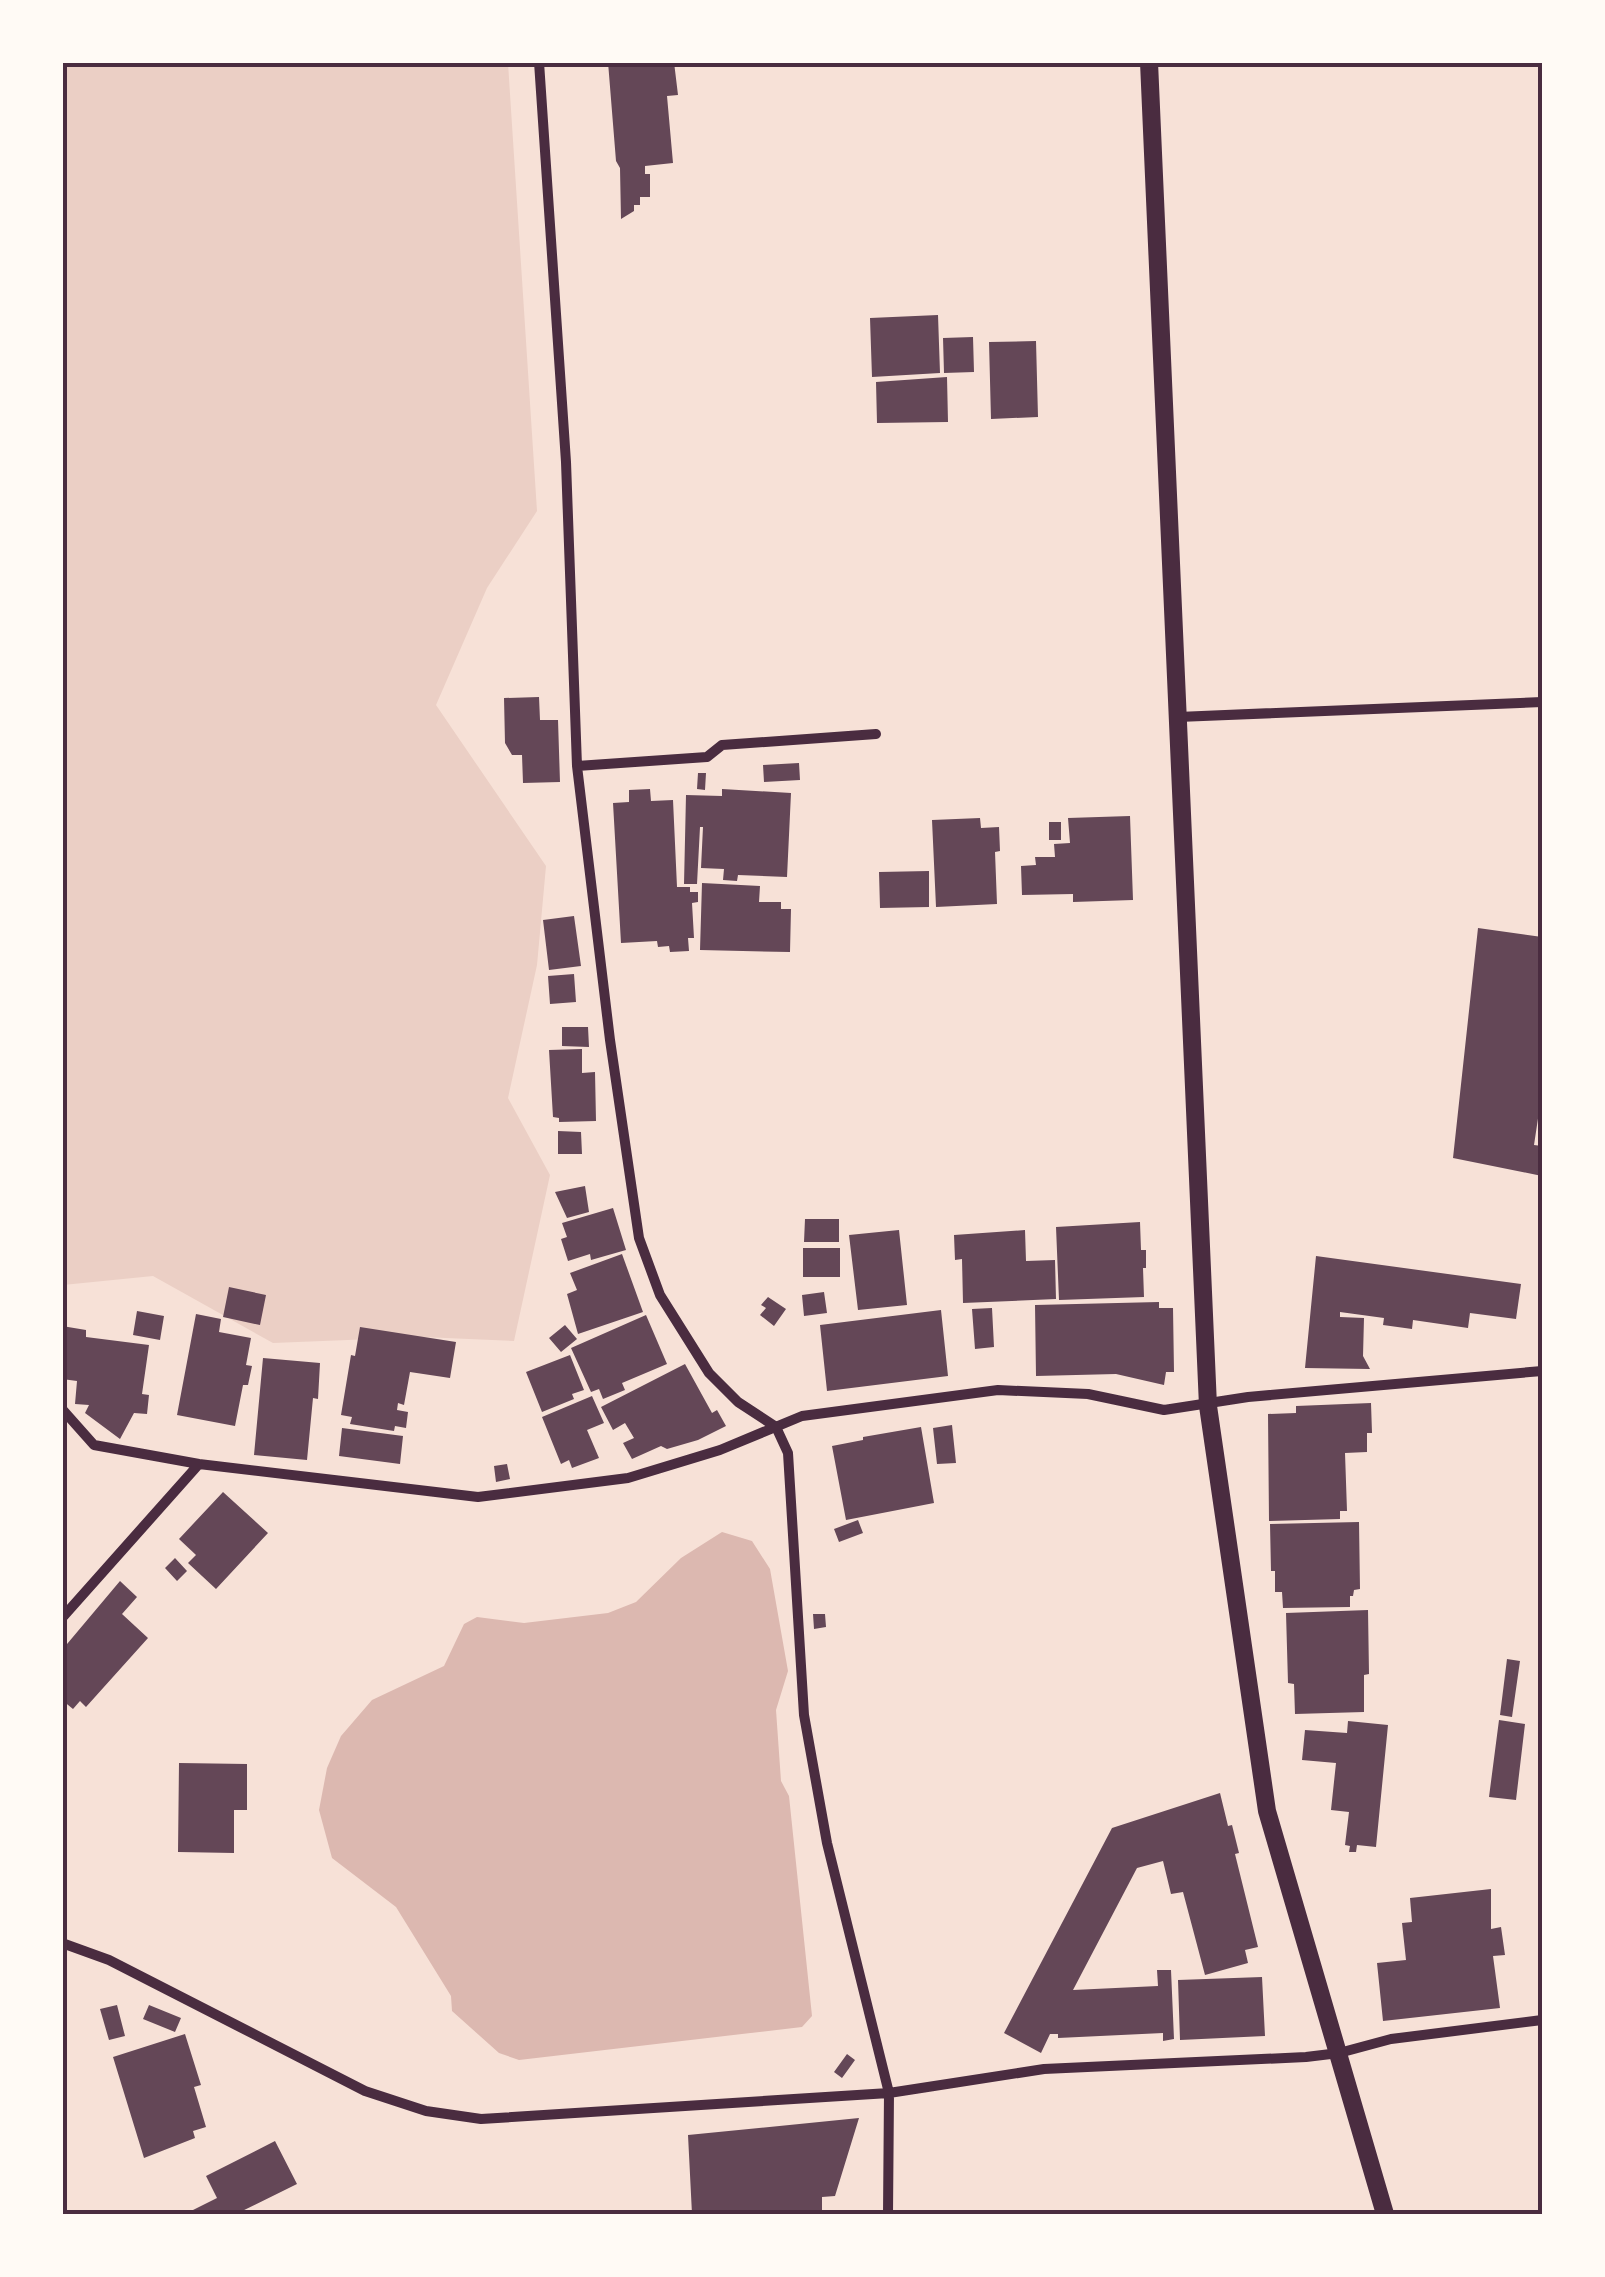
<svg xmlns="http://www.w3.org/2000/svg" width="1605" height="2277" viewBox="0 0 1605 2277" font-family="'Work Sans',sans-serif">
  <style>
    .green { fill: #ebcfc5 }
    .water { fill: #dcb8b0 }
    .building { fill: #644757 }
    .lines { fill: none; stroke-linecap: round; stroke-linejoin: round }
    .minor { stroke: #4a2c40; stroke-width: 10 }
    .tertiary { stroke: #4a2c40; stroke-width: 18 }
    .neatline { fill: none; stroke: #4a2c40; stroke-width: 4 }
  </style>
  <rect width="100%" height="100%" fill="#f7e1d7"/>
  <path class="green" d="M63,63H508L537,511L487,588L436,705L546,866L537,965L508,1098L550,1175L514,1341L422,1337L273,1343L153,1276L63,1285Z"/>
  <path class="water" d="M722,1532L752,1541L770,1569L788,1671L776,1710L781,1781L789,1796L812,2016L802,2027L519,2060L499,2053L452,2011L451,1996L396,1907L332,1858L319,1810L327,1768L341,1736L372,1700L444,1666L464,1624L477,1617L524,1623L608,1613L636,1602L681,1558Z"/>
  <path class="building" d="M608,62H674L678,95L667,96L673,163L645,166V174H650V197H640V205H634V211L621,219L620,168L616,161Z
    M938,315L940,373L872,377L870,318Z
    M973,337L974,372L944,373L943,338Z
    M1036,341L1038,417L991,419L989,342Z
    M947,377L948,422L877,423L876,382Z
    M539,697L540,720H558L560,782L523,783L522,755H512L505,743L504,698Z
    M799,763L800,780L764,782L763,765Z
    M698,773H706L705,790L697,789Z
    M650,789L651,801L673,800L677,887H690V892H698V902L692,903L694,938H688L689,951L670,952L669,946L658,947L657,941L621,943L613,803L629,802V790Z
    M722,789L791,793L787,877L738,875L737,881L723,880L724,869L701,868L703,827H700L697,884H684L686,795L722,796Z
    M1130,816L1133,900L1073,902V894L1022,895L1021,866L1036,865L1035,857H1055L1054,844L1070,843L1068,818Z
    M980,818L981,828L999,827L1000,851L995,852L997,904L936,907L932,820Z
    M1049,822H1061V840H1049Z
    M929,871V907L880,908L879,872Z
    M702,883L760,886L759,902H781V909H791L790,952L700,950Z
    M574,916L581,966L549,970L543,920Z
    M1478,928L1542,937V1092L1534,1145L1542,1146V1176L1453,1158Z
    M574,974L576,1002L550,1004L548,976Z
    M562,1027H588L589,1047L562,1046Z
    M582,1049V1073L595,1072L596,1121L559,1122V1118L553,1117L549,1050Z
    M558,1131L581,1132L582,1154H558Z
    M585,1186L589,1212L567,1218L555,1192Z
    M613,1208L626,1250L591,1260L590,1254L568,1261L561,1239L567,1237L562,1223Z
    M805,1219H839V1242H804Z
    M1140,1222L1141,1250H1146V1268H1143L1144,1297L1059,1300L1056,1227Z
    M899,1230L907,1305L858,1310L849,1235Z
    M1025,1230L1026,1261L1055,1260L1056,1299L963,1303L962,1259L955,1260L954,1235Z
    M803,1248H840V1277H803Z
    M622,1254L643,1312L578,1334L567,1294L577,1290L570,1273Z
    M1316,1256L1521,1284L1516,1319L1470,1313L1468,1328L1413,1320L1412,1329L1383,1325L1384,1318L1340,1312V1317L1364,1318L1363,1356L1370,1369L1305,1368Z
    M229,1287L266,1295L260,1325L223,1317Z
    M824,1292L827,1313L804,1316L802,1295Z
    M768,1297L786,1309L774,1326L760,1315L766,1308L761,1305Z
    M1159,1302V1308H1173L1174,1372H1166L1164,1385L1116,1374L1036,1376L1035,1305Z
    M992,1308L994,1347L975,1349L972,1309Z
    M941,1310L948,1376L827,1391L820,1325Z
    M137,1311L164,1316L160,1340L133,1335Z
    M196,1314L221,1319L219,1332L251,1338L246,1365L252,1366L248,1385H243L235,1426L177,1415Z
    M646,1315L667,1364L622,1383L625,1390L603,1399L599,1389L591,1392L571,1348Z
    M565,1325L577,1339L561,1352L549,1338Z
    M62,1326L86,1330V1337L149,1345L142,1394L149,1395L147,1414L134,1413L120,1439L85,1413L89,1405L75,1404L77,1381L62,1379Z
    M360,1327L456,1342L450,1378L410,1372L404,1405L398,1403L397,1410L408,1412L406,1428L395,1426L394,1431L350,1424L352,1417L341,1415L351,1355L355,1356Z
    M570,1355L584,1390L572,1394L574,1399L542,1412L526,1372Z
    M263,1358L320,1363L318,1399L313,1398L307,1460L254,1455Z
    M685,1364L712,1413L717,1410L726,1426L698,1440L667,1449L661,1446L632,1459L623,1443L634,1438L625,1423L613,1430L601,1407Z
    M592,1396L604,1423L587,1430L599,1458L572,1468L569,1460L561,1464L542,1417Z
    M1371,1403L1372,1433H1367V1452L1345,1453L1347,1511H1340V1519L1269,1521L1268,1414L1296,1413V1406Z
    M952,1425L956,1463L937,1464L933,1428Z
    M921,1427L934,1503L846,1520L832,1446L863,1440V1437Z
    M342,1428L403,1436L400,1464L339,1456Z
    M507,1464L510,1479L496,1482L494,1466Z
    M223,1492L268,1533L216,1589L188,1563L196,1555L179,1539Z
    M858,1520L863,1533L839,1542L834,1529Z
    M1359,1522L1360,1589L1354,1590L1353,1596H1350V1607L1283,1608L1282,1592H1275V1571H1271L1270,1524Z
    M175,1558L187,1571L177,1581L165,1568Z
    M120,1581L137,1597L122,1614L148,1638L86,1707L80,1701L73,1709L62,1700V1650Z
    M1368,1610L1369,1674L1364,1675V1712L1295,1714L1294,1684L1288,1683L1286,1613Z
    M813,1614H825L826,1627L814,1629Z
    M1507,1659L1520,1661L1512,1717L1500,1715Z
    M1499,1720L1525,1724L1516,1800L1489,1797Z
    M1348,1721L1388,1725L1376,1847L1357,1845L1356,1852H1349L1350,1846L1345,1845L1349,1812L1331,1810L1336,1763L1302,1760L1305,1730L1347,1733Z
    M179,1763L247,1764V1810H234V1853L178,1852Z
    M1220,1793L1228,1826L1232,1825L1239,1853L1235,1854L1258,1947L1245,1950L1248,1963L1205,1975L1183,1892L1171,1894L1163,1861L1137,1868L1073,1990L1158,1986L1157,1970H1171L1174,2039L1163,2041V2033L1058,2038V2034H1050L1041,2053L1004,2033L1112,1828Z
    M1491,1889V1929L1501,1927L1505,1955L1493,1956L1500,2008L1383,2021L1377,1963L1406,1960L1402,1923L1412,1922L1410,1898Z
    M1262,1977L1265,2036L1180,2040L1178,1980Z
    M117,2005L125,2036L109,2040L100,2009Z
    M149,2005L181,2018L175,2032L143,2019Z
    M185,2034L201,2085L194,2087L206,2127L193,2131L195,2138L144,2158L113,2057Z
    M847,2054L855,2060L842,2078L834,2072Z
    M859,2118L835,2196L822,2197V2214H692L688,2135Z
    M275,2141L297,2184L236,2214H185L217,2198L206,2176Z"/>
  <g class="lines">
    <path class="minor" d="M539,62L566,462L577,766L610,1040L639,1238L660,1295L709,1373L738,1402L776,1427L788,1453L804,1715L827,1843L889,2093L888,2214
      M1178,717L1542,702
      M577,766L707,757L722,745L876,734
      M62,1409L94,1445L199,1464L478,1497L628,1478L720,1450L802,1416L998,1390L1088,1394L1164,1410L1248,1397L1542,1371
      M62,1618L199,1464
      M62,1943L109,1960L365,2091L426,2111L481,2119L889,2093L1044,2069L1306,2057L1339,2053L1391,2039L1542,2020"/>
    <path class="tertiary" d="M1149,62L1208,1406L1267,1811L1385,2214"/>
  </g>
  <rect width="1605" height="2277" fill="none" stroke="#fffaf5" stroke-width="130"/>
  <rect x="65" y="65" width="1475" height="2147" class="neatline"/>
</svg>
